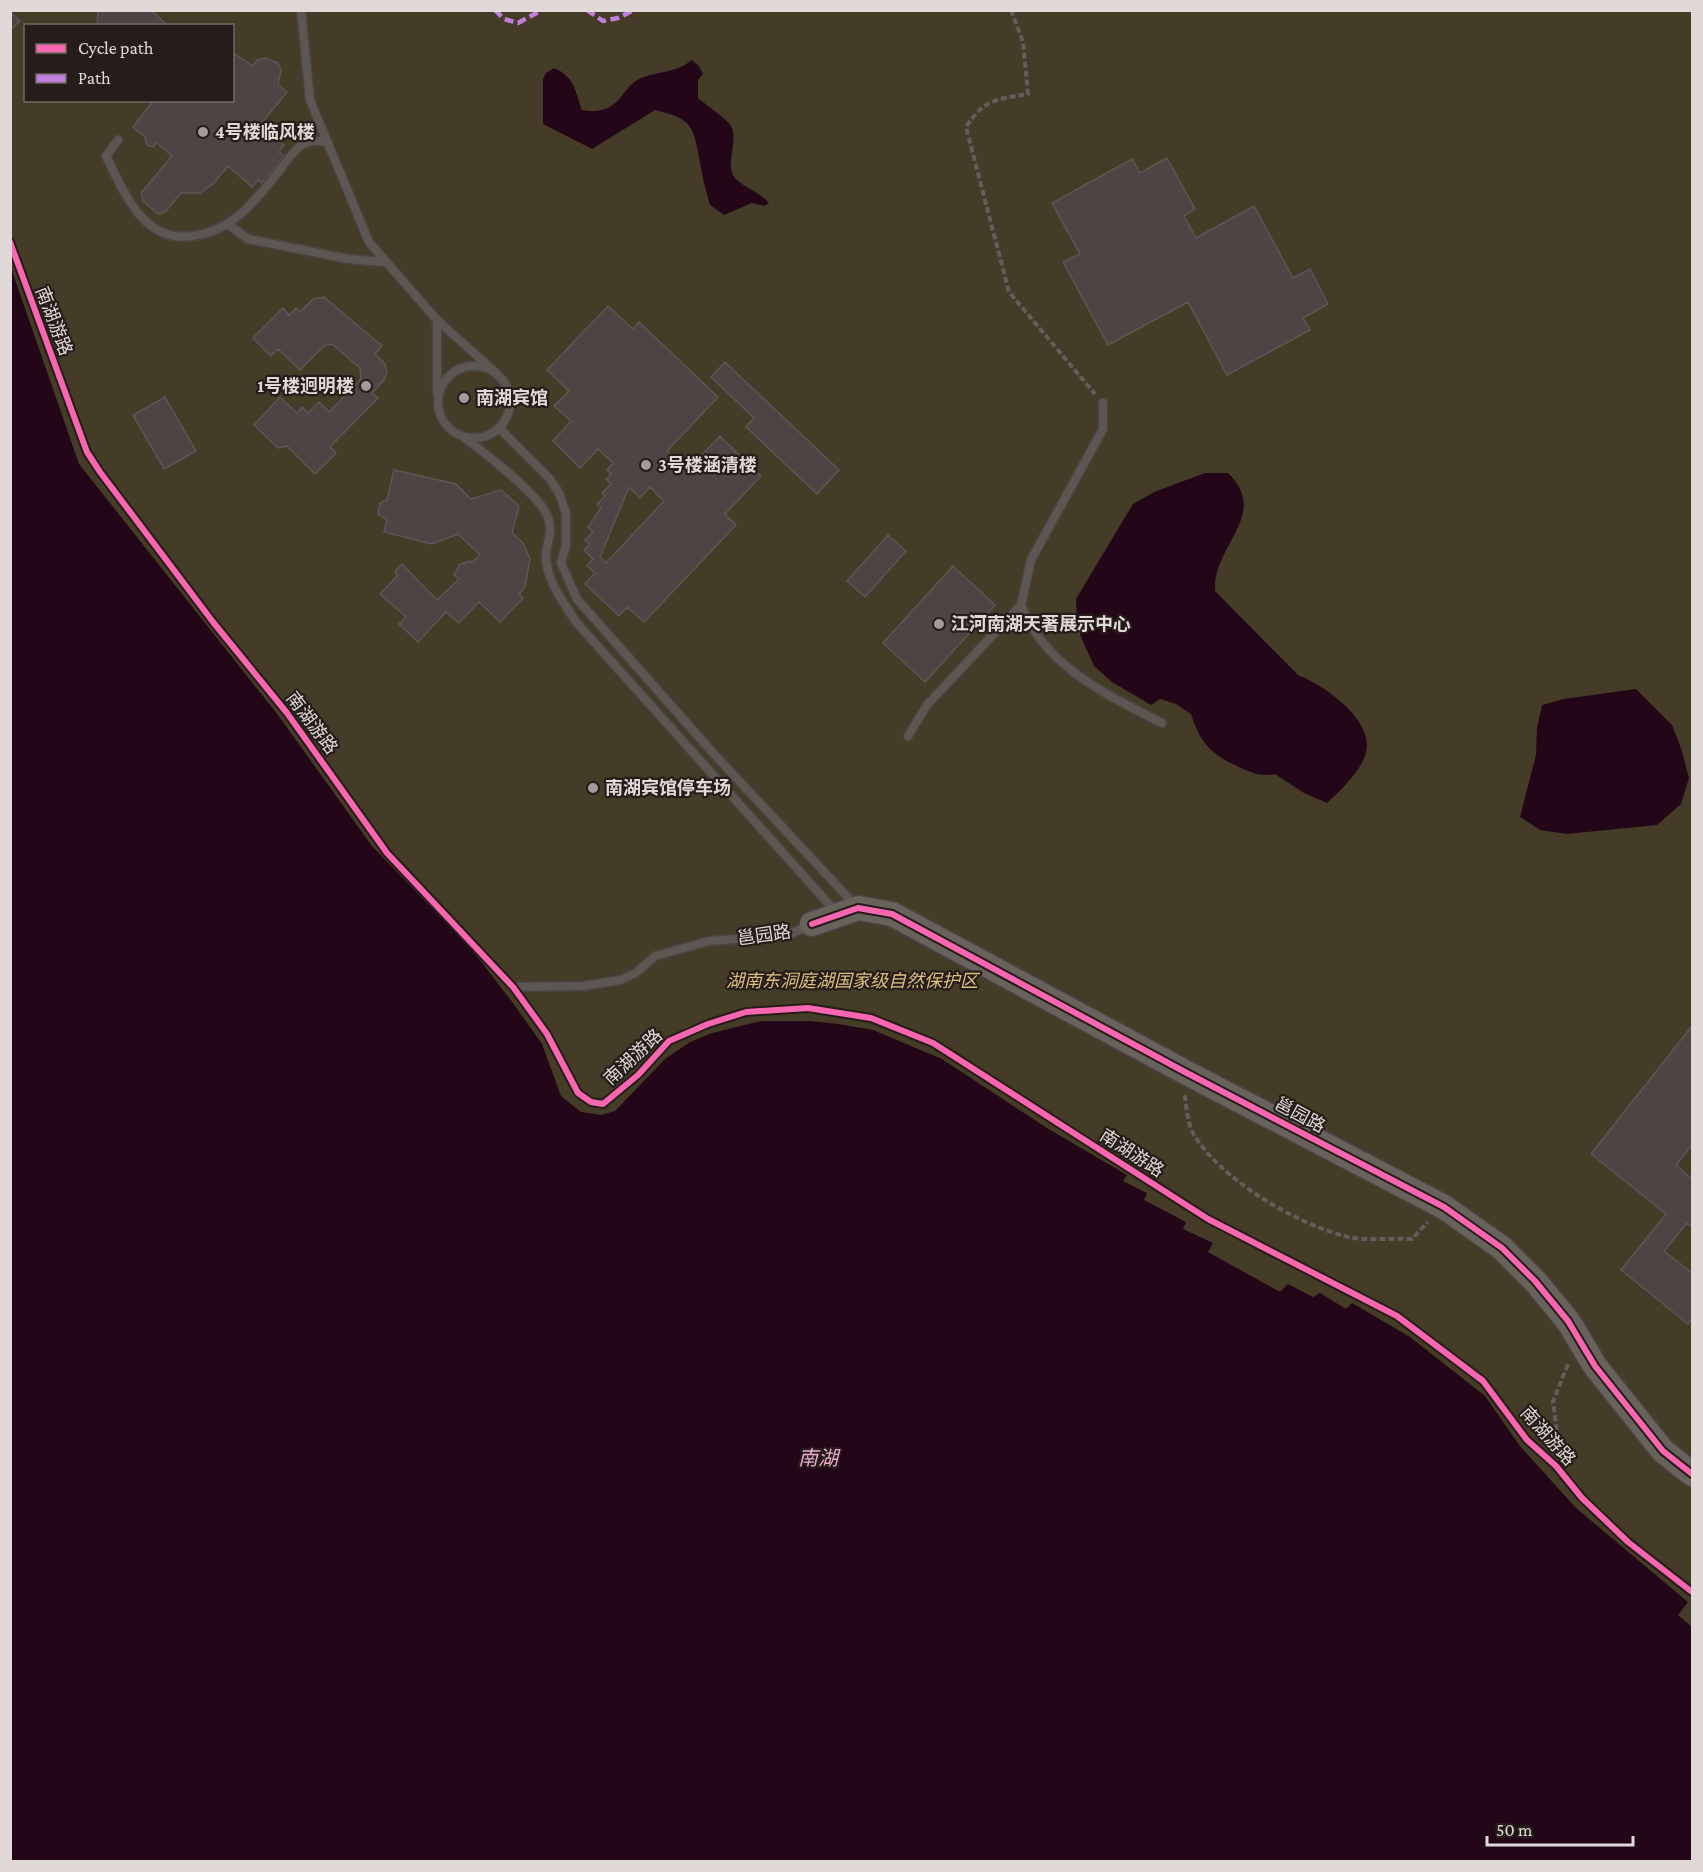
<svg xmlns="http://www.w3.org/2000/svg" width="1703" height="1872" viewBox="0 0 1703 1872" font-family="'Crimson Pro','Noto Sans SC',serif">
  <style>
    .green { fill: #453c27; fill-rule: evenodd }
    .water { fill: #240619 }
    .building { fill: #4f4344; stroke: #5c5656; stroke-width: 1.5; fill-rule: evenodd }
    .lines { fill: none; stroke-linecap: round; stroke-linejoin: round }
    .lane-casing { stroke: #494443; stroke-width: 11 }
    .secondary-casing { stroke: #494443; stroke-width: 27 }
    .path { stroke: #635d5b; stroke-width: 4; stroke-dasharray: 6 3; stroke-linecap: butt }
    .lane { stroke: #5d5753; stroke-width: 8 }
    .secondary { stroke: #68625d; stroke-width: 24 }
    .quiet { stroke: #c07fdc; stroke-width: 4.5; stroke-dasharray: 9 4.5; stroke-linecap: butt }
    .cycleway-casing { stroke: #261c19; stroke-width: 10 }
    .cycleway { stroke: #f766af; stroke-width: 6 }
    .poi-dot { fill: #a19b99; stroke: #261c19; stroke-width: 2 }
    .labels { text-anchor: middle; stroke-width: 4.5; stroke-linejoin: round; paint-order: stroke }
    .poi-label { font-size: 18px; font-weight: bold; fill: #e0d9d7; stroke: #261c19; text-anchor: start }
    .street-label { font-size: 18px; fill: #e0d9d7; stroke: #261c19 }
    .park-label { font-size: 18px; font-style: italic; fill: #ddc07b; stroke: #261c19 }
    .water-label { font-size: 20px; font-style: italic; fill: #eeaad0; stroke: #261c19 }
  </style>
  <rect width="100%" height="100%" fill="#2d2726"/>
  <path class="green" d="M11,11H1692V1861L11,1862ZM26,26H232V100H26Z"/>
  <path class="water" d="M692,60L699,66L703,74L698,80V98C706,105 727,119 731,126C739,141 724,165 735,178C744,188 760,192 769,203L764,206L752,203L724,215L710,205C706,191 702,177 700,162C693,127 694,119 655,110L592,149L543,124V79L546,73L554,68C575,77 575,91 582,110C623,117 619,85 644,77C662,71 677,72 692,60Z
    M11,268L79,464L278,715L372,846L472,950L513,1003L542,1044L561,1096L581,1112L601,1115L615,1111L665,1059L690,1042L712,1033L761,1021H810L838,1024L873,1030L942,1059L1047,1128L1127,1175L1123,1181L1147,1193L1144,1200L1186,1222L1183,1229L1213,1243L1208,1252L1280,1292L1288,1284L1313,1297L1320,1293L1346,1309L1352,1303L1410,1337L1485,1396L1520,1446L1576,1508L1688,1602L1678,1615L1692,1627V1861H11Z
    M1205,473H1228C1271,515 1212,545 1215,591L1298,675C1324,685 1378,722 1365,756C1358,774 1341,790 1327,803L1304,793L1275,774C1260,777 1253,773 1239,767C1212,755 1200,743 1191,714L1176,704L1160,699L1151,705L1112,682L1094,666L1081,637L1077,622L1076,599L1133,504L1154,492Z
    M1636,689L1672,725L1682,751L1689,778L1681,804L1657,825L1567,834L1540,830L1520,817L1536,755L1537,728L1542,705L1564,699Z"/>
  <path class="building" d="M98,10H151L168,26H97Z
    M10,12L20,21L10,30Z
    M232,52L253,66L257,60L265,58L278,63L281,70L278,85L287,92L260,125L284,145L279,152L284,156L262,183L258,180L252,187L228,166L213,184L200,193H181L165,212L158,214L143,201L141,193L172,156L157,143L153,147L147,145L145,137L133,127L154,100H232Z
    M1167,158L1195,209L1184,216L1196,238L1254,206L1293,278L1310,269L1328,304L1303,318L1310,330L1227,375L1188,302L1108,345L1063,262L1080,254L1052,203L1132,159L1140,173Z
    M324,297L382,346L375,354L385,364L387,373L384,380L372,393L378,398L330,447L336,453L315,474L287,446L278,448L254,425L280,397L297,413L302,407L308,413L319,402L329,412L361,379L360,368L332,344L324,346L300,370L278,349L271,356L253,338L283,308L289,315L296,308L300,312L313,299Z
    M608,306L633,329L639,322L718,397L667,451L687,470L720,436L761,476L725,514L736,525L644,622L627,607L619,616L585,584L595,573L587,566L593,559L584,550L590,544L585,540L593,532L588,527L601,508L597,504L605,496L602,493L611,484L606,479L611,474L607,470L613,463L598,449L580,468L553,441L571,421L554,406L569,391L547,370ZM629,487L640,498L650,487L664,501L606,563L600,557Z
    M725,362L839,470L817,494L746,427L754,418L711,377Z
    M165,397L196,451L164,469L133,415Z
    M394,470L456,484L471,499L501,490L519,506L512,533L523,543L530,559L525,587L519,594L523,598L500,622L479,602L459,623L446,612L418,642L399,624L406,617L380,594L397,576L395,571L402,564L437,600L459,579L454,575L460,564L470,561L472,563L480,555L458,534L432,544L384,532L387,520L378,514L380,503L387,500Z
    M888,535L906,551L865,597L847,581Z
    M953,566L995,605L925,682L883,643Z
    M1692,1026V1145L1676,1165L1692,1179V1227L1687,1223L1664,1251L1692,1273V1319L1688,1324L1621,1270L1666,1214L1591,1154Z"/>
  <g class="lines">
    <g class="lane-casing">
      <path id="lane" d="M301,10L310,100L369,242L437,320L496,373
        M118,140L106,156C124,192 143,243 192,236C235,231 258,197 283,166C290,156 298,145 310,141C315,140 323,142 328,142
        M229,225L248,239L348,259L384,262
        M438 402a36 36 0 1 1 72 0a36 36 0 1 1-72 0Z
        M437,393V320
        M500,429L550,479L559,493L566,513V545L561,563L577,599L713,753L856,906
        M465,438C486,454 536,492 547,515C554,530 547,540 546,555C546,581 563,601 576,622L835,911
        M1021,605C1045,667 1106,694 1162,723
        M908,736L927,705L1021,605L1031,560L1103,429V403
        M513,987L582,986L621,980L637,972L655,956L709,941L788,935L812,924"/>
    </g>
    <g class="secondary-casing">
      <path id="secondary" d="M812,924L858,908L892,914L1185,1072L1444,1207L1502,1248L1535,1281L1568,1321L1595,1366L1663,1451L1692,1474"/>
    </g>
    <path class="path" d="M1011,10L1023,42L1028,94C997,99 984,99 966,127L1009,292L1095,394
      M1185,1095C1186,1107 1188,1125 1194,1135C1223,1181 1296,1224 1348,1237C1367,1241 1391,1238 1412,1239L1428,1222
      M1556,1466L1558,1440L1553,1401L1569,1362"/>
    <use href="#lane" class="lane"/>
    <use href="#secondary" class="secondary"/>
    <path class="quiet" d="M495,10L504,19L518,23L542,10
      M587,10L603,21L618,18L634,10"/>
    <g class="cycleway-casing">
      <path id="cycleway" d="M10,242L87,452L100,472L213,622L287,713L387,853L513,987L547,1034L578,1093L591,1102L603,1104L638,1075L669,1041L708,1024L746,1012L808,1008L871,1018L933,1043L1208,1219L1397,1316L1483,1381L1527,1440L1556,1466L1582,1498L1628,1542L1692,1592
        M812,924L858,908L892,914L1185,1072L1444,1207L1502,1248L1535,1281L1568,1321L1595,1366L1663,1451L1692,1474"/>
    </g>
    <use href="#cycleway" class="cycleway"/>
  </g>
  <g class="poi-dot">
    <circle cx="203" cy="132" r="6"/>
    <circle cx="366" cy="386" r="6"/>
    <circle cx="464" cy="398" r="6"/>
    <circle cx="646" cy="465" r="6"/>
    <circle cx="939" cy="624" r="6"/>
    <circle cx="593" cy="788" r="6"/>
  </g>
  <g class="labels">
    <g class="poi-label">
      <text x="215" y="138">4号楼临风楼</text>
      <text x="354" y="392" text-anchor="end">1号楼迥明楼</text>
      <text x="476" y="404">南湖宾馆</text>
      <text x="658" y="471">3号楼涵清楼</text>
      <text x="951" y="630">江河南湖天著展示中心</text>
      <text x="605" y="794">南湖宾馆停车场</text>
    </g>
    <g class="street-label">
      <text transform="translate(54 321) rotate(69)" y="6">南湖游路</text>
      <text transform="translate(312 723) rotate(53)" y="6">南湖游路</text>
      <text transform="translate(764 935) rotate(-8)" y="6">邕园路</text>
      <text transform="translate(633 1057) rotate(-43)" y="6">南湖游路</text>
      <text transform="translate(1300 1115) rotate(28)" y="6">邕园路</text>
      <text transform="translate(1132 1153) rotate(33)" y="6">南湖游路</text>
      <text transform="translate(1548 1436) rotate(48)" y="6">南湖游路</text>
    </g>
    <g class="park-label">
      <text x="852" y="987">湖南东洞庭湖国家级自然保护区</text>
    </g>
    <g class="water-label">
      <text x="818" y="1465">南湖</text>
    </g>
  </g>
  <rect width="1703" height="1872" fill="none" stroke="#e0d9d7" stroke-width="24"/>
  <rect x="24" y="24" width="210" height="78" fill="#261c19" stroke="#706865" stroke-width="1.5"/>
  <rect x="36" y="44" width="30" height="9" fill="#f766af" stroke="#706865" stroke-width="1.5"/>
  <text x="78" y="54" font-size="18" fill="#e0d9d7">Cycle path</text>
  <rect x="36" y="74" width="30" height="9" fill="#c07fdc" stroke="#706865" stroke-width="1.5"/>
  <text x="78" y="84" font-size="18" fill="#e0d9d7">Path</text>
  <path d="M1487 1836v9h146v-9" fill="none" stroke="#e0d9d7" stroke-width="3"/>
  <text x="1496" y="1836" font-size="18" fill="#e0d9d7" stroke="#261c19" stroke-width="4.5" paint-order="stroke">50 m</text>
</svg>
